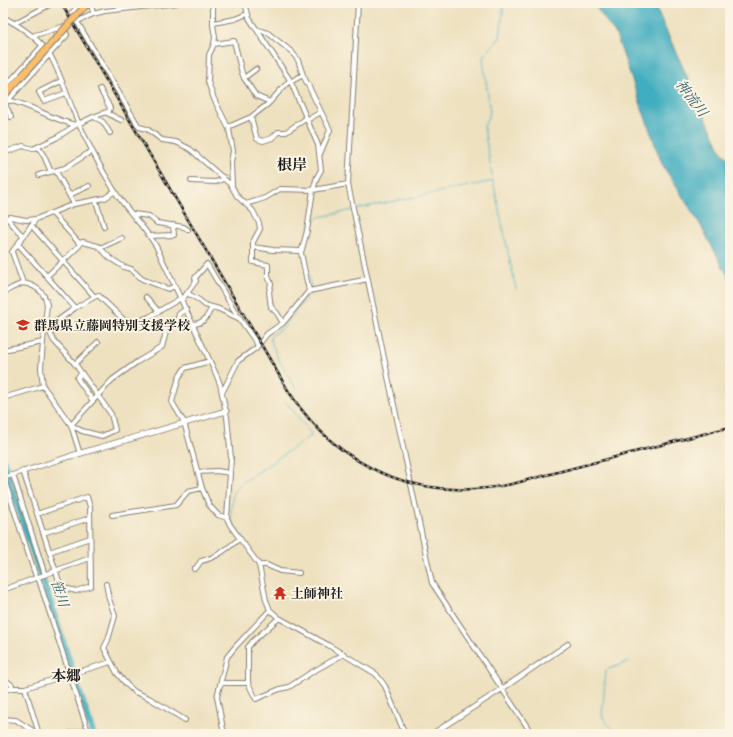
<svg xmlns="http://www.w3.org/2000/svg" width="733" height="737" viewBox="0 0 733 737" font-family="Cardo,'Noto Serif JP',serif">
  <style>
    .water { fill: #41adc0; stroke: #2e646e }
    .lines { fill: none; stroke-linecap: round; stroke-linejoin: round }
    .stream { stroke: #41adc0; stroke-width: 1 }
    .river { stroke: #41adc0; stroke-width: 7 }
    .minor-casing { stroke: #857e6e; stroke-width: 6 }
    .tertiary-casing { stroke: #857e6e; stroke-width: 7 }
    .trunk-casing { stroke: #857e6e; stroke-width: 8 }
    .minor { stroke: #fff; stroke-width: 4 }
    .tertiary { stroke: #fff; stroke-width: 5 }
    .trunk { stroke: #fabe6d; stroke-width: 6 }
    .rail-casing { stroke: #1c1c1c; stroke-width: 2.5 }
    .rail { stroke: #fcf5e5; stroke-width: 1; stroke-dasharray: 3; stroke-linecap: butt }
    .trunk-bridge-casing { stroke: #857e6e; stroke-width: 8; stroke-linecap: butt }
    .trunk-bridge { stroke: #fabe6d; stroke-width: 6 }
    .labels { text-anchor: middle; stroke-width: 4; stroke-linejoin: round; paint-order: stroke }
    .poi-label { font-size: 13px; font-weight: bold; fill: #1c1c1c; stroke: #fcf5e5; text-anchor: start }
    .water-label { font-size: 14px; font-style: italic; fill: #2d5d66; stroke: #fcf5e5 }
    .quarter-label { font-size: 15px; font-weight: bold; fill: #1c1c1c; stroke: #fcf5e5 }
  </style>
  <rect width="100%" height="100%" fill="#fcf5e5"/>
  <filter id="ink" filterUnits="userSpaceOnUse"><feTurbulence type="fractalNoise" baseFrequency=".025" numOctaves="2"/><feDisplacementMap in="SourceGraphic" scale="8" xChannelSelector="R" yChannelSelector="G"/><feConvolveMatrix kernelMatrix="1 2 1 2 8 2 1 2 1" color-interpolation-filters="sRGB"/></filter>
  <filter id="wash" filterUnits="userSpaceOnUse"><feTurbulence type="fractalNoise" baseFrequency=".012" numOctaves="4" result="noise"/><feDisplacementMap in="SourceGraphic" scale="16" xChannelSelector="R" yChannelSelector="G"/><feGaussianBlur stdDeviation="0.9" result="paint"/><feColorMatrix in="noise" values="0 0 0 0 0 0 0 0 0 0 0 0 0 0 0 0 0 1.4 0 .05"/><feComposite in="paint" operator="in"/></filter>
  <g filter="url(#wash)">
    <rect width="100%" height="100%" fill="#eee1c0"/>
    <path class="water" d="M593,3H656L659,15L721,151L730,160V280L700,224L662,164L616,35Z"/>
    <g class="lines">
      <path class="stream" d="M492,176L484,127L490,112L483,58L485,54L500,38L504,3
        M356,209L493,181L516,289
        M309,229L311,219L353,210
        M304,251L311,289
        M296,389L277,357L270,338L271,336L284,327L311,292
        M243,537L240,535L231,519V512L233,492L242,483L312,435L286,402
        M615,734L602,716L606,670L629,662"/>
      <path class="river" d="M3,460L93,734"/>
    </g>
  </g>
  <g filter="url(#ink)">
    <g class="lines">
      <g class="minor-casing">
        <path id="minor" d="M80,3L72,13L139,127L147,129L162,140L176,142L190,149L231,185L237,196L253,211L259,223L260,229L253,242V262L268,265V276L271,284L269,292L271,307L277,313L283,323
          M91,3L93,14
          M213,3V25L215,37L214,44L209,55L208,82L214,99L229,129L233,151L231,162L232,186
          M245,3L249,18L290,80L318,145L321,170L317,177L313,190L307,231L301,253L309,291
          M358,3L348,184L387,372L432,583L532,734
          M3,17C20,26 39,39 50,55C60,72 68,99 76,117C87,142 100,167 114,190C126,210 144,226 156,246L216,374L220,384L227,417L231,458L227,518L230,525L259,565L266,600L270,610L279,618L328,645L376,674L385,686L405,734
          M76,22L93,14L105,11L177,3
          M15,23L49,5
          M213,23L235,19L247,14
          M256,29L268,33L292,52L298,60L303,75L330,130L320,154
          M32,36L68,25
          M214,44L234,41L242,73L244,78L256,96L270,102
          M244,78L256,69
          M61,81L39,92L44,101L66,93
          M290,82L303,75
          M3,89L42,46
          M8,100C32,105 52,120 76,125
          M5,104L11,117
          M3,106L67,35L64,28
          M107,113L121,120
          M94,117L103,122L110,133
          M251,117L257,139L263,141L272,138L278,132H286L307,118
          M307,120L321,112
          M228,127L251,117L268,104L290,80
          M38,147L44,156L51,172
          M3,153L23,146L33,149L56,138L76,125L93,117L109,111L110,108L100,89
          M56,171L74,204
          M39,175L65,168L92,151
          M191,181L216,182L223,179V177
          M69,195L89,186
          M96,201L104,227
          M246,204L265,198L280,189L313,190L348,184
          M52,213L79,243L83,242L98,246L110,258L124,267L131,269L142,279L168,289L175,286
          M133,214L149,216L157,223L184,227L188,230
          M7,218L19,232L24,236
          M3,219L10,217L26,220L36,219L74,204L105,198L115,191
          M31,225L94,296
          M150,236L174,235L173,225
          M18,244L75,308
          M253,247L273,250L301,251
          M100,248L122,238
          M47,276L79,246V243
          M3,293L12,288L23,283L12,252L36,219
          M187,293L199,300L205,305L219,309L238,318
          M146,297L159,312
          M182,300L196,281L195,278L207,264L237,315L258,345
          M193,324C205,323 207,317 212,307
          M45,325L50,326L75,308L98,295L125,321L131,320L134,323L149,317L181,298
          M43,342L41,368L43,386L71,425L82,431L102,436L115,430L111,414L75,364L54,341L51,335L50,326
          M3,350L43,342L47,305C45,292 35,285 23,283
          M210,361L185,368L179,377L172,402L184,422L202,488L209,505L218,515L227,518
          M75,364L98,342
          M82,373L77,378L93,401
          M222,393L238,361L256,348L267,334L283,323L309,291L368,279
          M3,398L43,386
          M80,454L71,425L112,380L137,362L162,347L166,332L176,324L179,314L186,309
          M23,471L61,587L76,591L91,586L90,507L87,497L37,514
          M198,472L217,471L230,473
          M13,475L45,575
          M3,476L35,574L39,580L89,734
          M3,478L71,456
          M112,515L176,505L188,491L202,488
          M43,533L90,518
          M49,552L90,538
          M259,565H267L280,571L299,573
          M194,569L196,568L201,561C216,558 227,549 239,539
          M106,584L109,599L115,616L108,640L104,648L117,673L127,685L135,692L149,698L185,720
          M3,590L90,558
          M279,618L253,641L248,647V683L256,699L280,689L289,687L312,672L344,654
          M3,678L12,685V688
          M221,683H248
          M25,688L39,734
          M3,691L12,688H25L111,662
          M3,719L16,720L38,734
          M68,734L88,730
          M224,734L217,697L227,657L236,646L270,610
          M432,734L502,689L568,644"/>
      </g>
      <g class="tertiary-casing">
        <path id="tertiary" d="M71,456L226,411"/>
      </g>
      <g class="trunk-casing">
        <path id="trunk" d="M3,97L22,76"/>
      </g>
      <use href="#minor" class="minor"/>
      <use href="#tertiary" class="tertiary"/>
      <use href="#trunk" class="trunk"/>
      <g class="rail-casing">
        <path id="rail" d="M61,3L289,392C341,472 424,504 516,483L730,427"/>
      </g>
      <use href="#rail" class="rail"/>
      <g class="trunk-bridge-casing">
        <path id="trunk-bridge" d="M22,76L88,3"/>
      </g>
      <use href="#trunk-bridge" class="trunk-bridge"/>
    </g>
  </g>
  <defs>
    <g id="school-bare" transform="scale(1.08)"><path d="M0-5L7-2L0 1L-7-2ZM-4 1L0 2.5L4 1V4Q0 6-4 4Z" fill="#c8321e" stroke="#fcf5e5" stroke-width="2.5" paint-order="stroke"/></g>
    <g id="temple-bare" transform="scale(1.08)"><path d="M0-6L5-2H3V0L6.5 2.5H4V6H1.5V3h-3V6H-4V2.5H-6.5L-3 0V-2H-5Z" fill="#c8321e" stroke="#fcf5e5" stroke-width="2.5" paint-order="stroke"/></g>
  </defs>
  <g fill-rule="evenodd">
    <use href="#school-bare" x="23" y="325"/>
    <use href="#temple-bare" x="280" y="593"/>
  </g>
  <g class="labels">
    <g class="poi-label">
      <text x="34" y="330">群馬県立藤岡特別支援学校</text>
      <text x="291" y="598">土師神社</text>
    </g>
    <g class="water-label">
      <text transform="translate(692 98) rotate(53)" y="5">神流川</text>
      <text transform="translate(60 593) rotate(72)" y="5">笹川</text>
    </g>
    <g class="quarter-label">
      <text x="292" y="170">根岸</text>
      <text x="66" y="681">本郷</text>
    </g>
  </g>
  <rect width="733" height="737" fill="none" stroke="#fcf5e5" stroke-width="16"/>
</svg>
